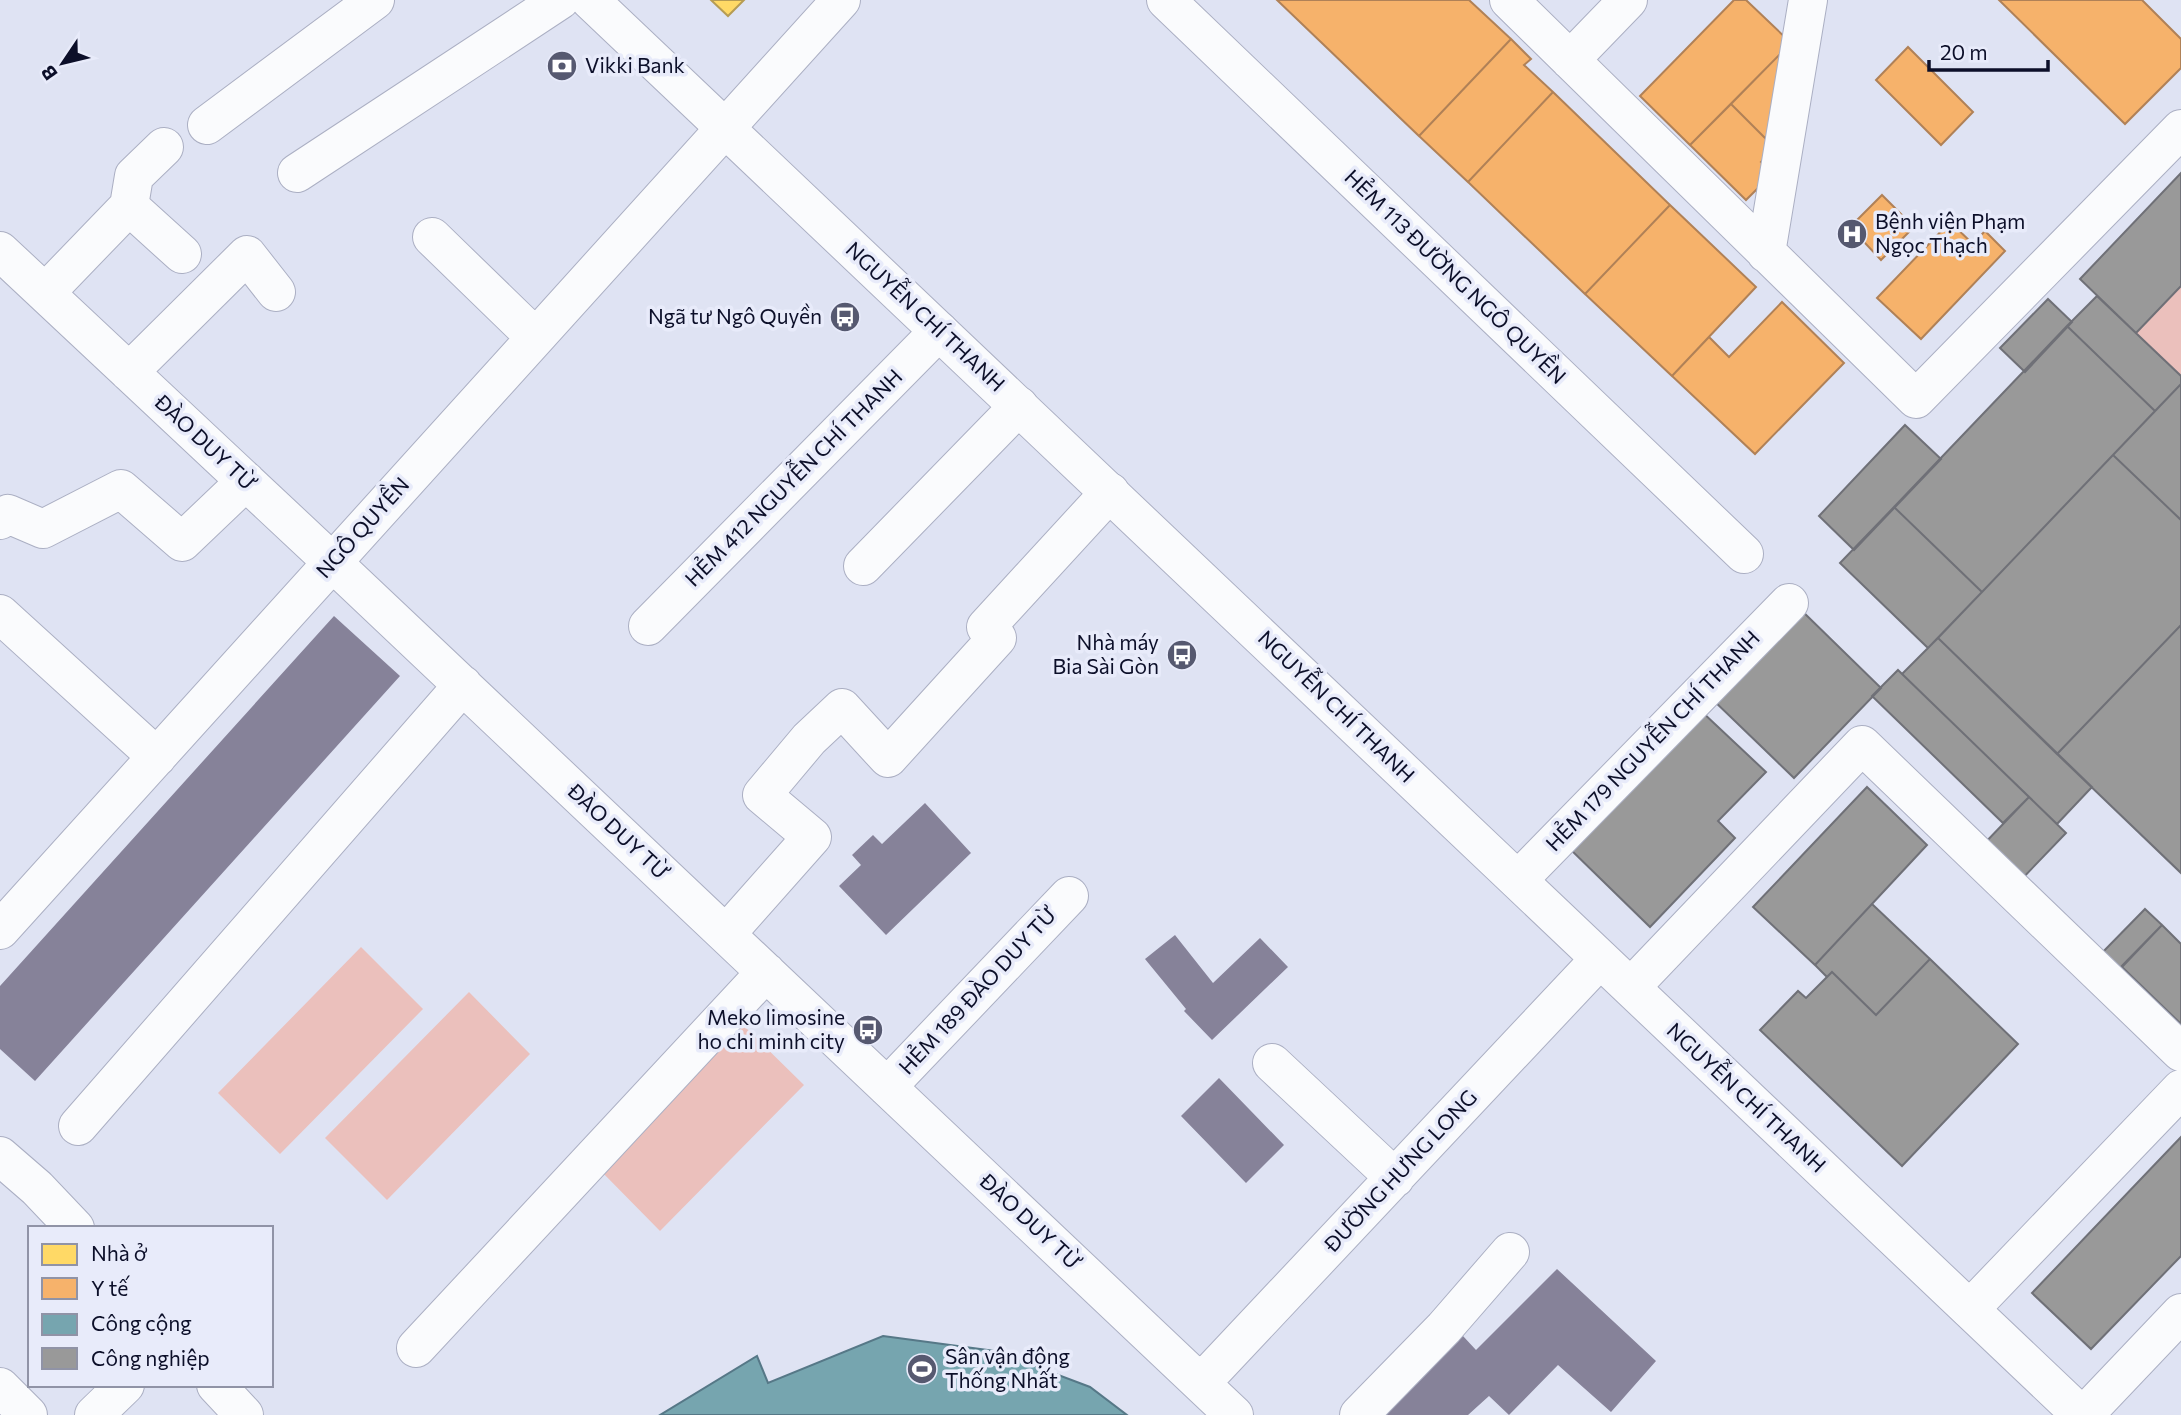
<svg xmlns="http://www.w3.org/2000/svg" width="2181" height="1415" viewBox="0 0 2181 1415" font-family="Commissioner,sans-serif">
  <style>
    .green { fill: #ebc0bc }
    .homes { fill: #ffd966; stroke: #b69c54; stroke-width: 2 }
    .health { fill: #f6b26b; stroke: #b08157; stroke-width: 2 }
    .public { fill: #76a5af; stroke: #567887; stroke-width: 2 }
    .industry { fill: #999; stroke: #6f7077; stroke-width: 2 }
    .building { fill: #868299 }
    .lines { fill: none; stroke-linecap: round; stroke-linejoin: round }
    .minor-casing { stroke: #abafc3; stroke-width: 40 }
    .major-casing { stroke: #abafc3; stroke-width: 40 }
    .minor { stroke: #fafbfd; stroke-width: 38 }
    .major { stroke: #fafbfd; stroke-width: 38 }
    .labels { text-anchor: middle; stroke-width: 7; stroke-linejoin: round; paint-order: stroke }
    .poi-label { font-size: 21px; fill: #0c0f29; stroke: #e8ebfa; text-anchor: start }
    .street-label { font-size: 21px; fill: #0c0f29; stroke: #e8ebfa }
  </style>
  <rect width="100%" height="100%" fill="#dfe3f3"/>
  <path class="green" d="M2181,286V376L2136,333Z
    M361,947L423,1009L280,1154L218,1093Z
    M469,992L530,1054L387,1200L325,1138Z
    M742,1024L804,1085L660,1231L599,1169Z"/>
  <path class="homes" d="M711,0H744L728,16Z"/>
  <path class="health" d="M1277,0H1469L1511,39L1419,136Z
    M1734,0H1746L1791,43L1690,145L1640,96Z
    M1999,0H2142L2181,39V68L2125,124Z
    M1511,39L1531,59L1524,65L1553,92L1468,182L1419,136Z
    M1791,43L1775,148L1731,104Z
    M1908,47L1973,112L1941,145L1876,80Z
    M1553,92L1670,205L1585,294L1468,182Z
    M1731,104L1775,148L1761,162L1773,173L1746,200L1690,145Z
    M1882,195L1914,227L1881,260L1850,227Z
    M1670,205L1756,287L1672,376L1585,294Z
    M1950,222L1973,244L1985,231L2005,251L1921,339L1877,298Z
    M1782,302L1844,363L1755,454L1672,376L1709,337L1729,357Z"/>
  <path class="public" d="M883,1336L995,1351L1090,1387L1127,1415H660L757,1356L768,1383Z"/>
  <path class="industry" d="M2181,173V286L2136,333L2080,279Z
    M2097,296L2181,376V384L2155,411L2067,326Z
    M2048,299L2072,322L2025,372L2000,348Z
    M2067,326L2155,411L1982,592L1894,507Z
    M2181,384V520L2113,455Z
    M1905,425L1941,459L1854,550L1819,516Z
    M2113,455L2181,520V625L2057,754L1938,638Z
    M1894,507L1982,592L1928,648L1840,563Z
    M1798,607L1881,688L1794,778L1711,698Z
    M2181,625V873L2057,754Z
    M1938,638L2092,787L2057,824L1902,674Z
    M1898,670L2029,797L2003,823L1872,696Z
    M1700,710L1766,772L1718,821L1735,838L1650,927L1568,847Z
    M1867,787L1927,845L1815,965L1753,907Z
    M2029,797L2066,833L2018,883L1981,847Z
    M1872,904L1930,959L1876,1015L1832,972L1827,977L1815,965Z
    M2145,909L2162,925L2113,975L2096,959Z
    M2162,925L2181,944V1024L2122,967Z
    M1930,959L2018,1044L1902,1166L1760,1030L1798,991L1806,998L1832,972L1876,1015Z
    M2181,1137V1256L2091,1349L2032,1293Z"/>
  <path class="building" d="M334,616L400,676L35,1081L0,1049V986Z
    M925,803L971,853L886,935L839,886L861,865L852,855L873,835L882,844Z
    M1175,935L1213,983L1260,938L1288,967L1212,1040L1184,1011L1186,1009L1145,959Z
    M1219,1078L1284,1145L1246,1183L1181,1116Z
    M1557,1269L1656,1361L1611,1412L1558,1365L1509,1415L1489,1396L1468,1415H1376L1463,1336L1476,1350Z"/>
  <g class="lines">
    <g class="minor-casing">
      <path id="minor" d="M1166,0L1744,554
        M1509,0L1916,399L2181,129
        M1570,60L1628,0
        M207,125L375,0
        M297,173L560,0
        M129,206L182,254
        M432,237L535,337
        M0,251L332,562L1234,1415
        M1766,253L1808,0
        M45,293L129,206L134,176L164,147
        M129,372L247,255L276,292
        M0,520L8,514L43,529L121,489L182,542L246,481
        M863,566L1019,406
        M0,614L157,757
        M648,626L939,331
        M1518,880L1789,603
        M0,930L841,0
        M726,934L812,837L762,795L809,739L842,708L888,758L997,638L986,627L1110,492
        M1631,987L1862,745L2181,1052
        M1272,1063L1395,1178
        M887,1087L1069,896
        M78,1126L463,685
        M0,1156L37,1188L75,1228
        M1970,1309L2181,1089
        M416,1348L766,972
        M1201,1383L1600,959
        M216,1385L244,1415
        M0,1387L28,1415
        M94,1415L125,1385
        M1359,1415L1444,1328L1510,1252
        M2084,1415L2181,1313"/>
    </g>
    <g class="major-casing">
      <path id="major" d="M590,0L2081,1415"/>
    </g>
    <use href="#minor" class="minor"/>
    <use href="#major" class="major"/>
  </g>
  <defs>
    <g id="bank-disc" transform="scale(1.575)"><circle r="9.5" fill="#565970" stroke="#e8ebfa"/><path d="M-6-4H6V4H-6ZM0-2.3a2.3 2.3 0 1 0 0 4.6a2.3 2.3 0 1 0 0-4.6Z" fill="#fff"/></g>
    <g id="hospital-disc" transform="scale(1.575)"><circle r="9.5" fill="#565970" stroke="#e8ebfa"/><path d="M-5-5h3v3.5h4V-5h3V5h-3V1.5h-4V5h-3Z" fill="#fff"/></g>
    <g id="bus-disc" transform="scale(1.575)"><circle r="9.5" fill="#565970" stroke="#e8ebfa"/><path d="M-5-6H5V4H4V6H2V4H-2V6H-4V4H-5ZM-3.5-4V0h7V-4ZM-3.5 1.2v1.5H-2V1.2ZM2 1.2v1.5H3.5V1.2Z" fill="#fff"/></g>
    <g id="stadium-disc" transform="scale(1.575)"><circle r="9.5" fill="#565970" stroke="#e8ebfa"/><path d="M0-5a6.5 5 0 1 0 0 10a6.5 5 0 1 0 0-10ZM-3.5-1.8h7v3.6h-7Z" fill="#fff"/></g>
  </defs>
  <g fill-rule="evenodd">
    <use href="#bank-disc" x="562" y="66"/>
    <use href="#hospital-disc" x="1852" y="234"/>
    <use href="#bus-disc" x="845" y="317"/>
    <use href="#bus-disc" x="1182" y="655"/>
    <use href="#bus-disc" x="868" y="1030"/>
    <use href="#stadium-disc" x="922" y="1369"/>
  </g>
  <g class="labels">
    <g class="poi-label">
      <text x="585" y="73">Vikki Bank</text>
      <text x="1875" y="229">Bệnh viện Phạm<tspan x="1875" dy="24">Ngọc Thạch</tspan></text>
      <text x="822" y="324" text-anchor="end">Ngã tư Ngô Quyền</text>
      <text x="1159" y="650" text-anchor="end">Nhà máy<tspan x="1159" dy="24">Bia Sài Gòn</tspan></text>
      <text x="845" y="1025" text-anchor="end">Meko limosine<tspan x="845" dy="24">ho chi minh city</tspan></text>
      <text x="945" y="1364">Sân vận động<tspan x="945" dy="24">Thống Nhất</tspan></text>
    </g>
    <g class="street-label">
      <text transform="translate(1455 277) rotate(44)" y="7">HẺM 113 ĐƯỜNG NGÔ QUYỀN</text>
      <text transform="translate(925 317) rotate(43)" y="7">NGUYỄN CHÍ THANH</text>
      <text transform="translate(205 443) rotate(43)" y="7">ĐÀO DUY TỪ</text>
      <text transform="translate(794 478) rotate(-45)" y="7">HẺM 412 NGUYỄN CHÍ THANH</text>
      <text transform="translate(363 528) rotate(-48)" y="7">NGÔ QUYỀN</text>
      <text transform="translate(1336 707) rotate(44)" y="7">NGUYỄN CHÍ THANH</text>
      <text transform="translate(1653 741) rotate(-46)" y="7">HẺM 179 NGUYỄN CHÍ THANH</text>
      <text transform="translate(618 832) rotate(43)" y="7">ĐÀO DUY TỪ</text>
      <text transform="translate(978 991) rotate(-47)" y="7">HẺM 189 ĐÀO DUY TỪ</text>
      <text transform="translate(1746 1098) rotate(43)" y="7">NGUYỄN CHÍ THANH</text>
      <text transform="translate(1401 1171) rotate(-47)" y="7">ĐƯỜNG HƯNG LONG</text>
      <text transform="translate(1030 1222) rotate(43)" y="7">ĐÀO DUY TỪ</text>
    </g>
  </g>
  <rect x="28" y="1226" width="245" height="161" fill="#e8ebfa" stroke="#9093a6" stroke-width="2"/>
  <rect x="42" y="1244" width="35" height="21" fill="#ffd966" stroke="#9093a6" stroke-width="2"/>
  <text x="91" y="1261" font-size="21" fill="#0c0f29">Nhà ở</text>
  <rect x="42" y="1278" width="35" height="21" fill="#f6b26b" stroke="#9093a6" stroke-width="2"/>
  <text x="91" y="1296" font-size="21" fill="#0c0f29">Y tế</text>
  <rect x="42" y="1314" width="35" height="21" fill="#76a5af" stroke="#9093a6" stroke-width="2"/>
  <text x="91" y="1331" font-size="21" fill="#0c0f29">Công cộng</text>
  <rect x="42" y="1348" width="35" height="21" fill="#999999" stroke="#9093a6" stroke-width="2"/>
  <text x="91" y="1366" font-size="21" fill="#0c0f29">Công nghiệp</text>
  <g transform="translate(63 63) rotate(235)" stroke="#e8ebfa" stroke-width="5" paint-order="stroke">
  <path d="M0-5L12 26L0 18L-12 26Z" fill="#0c0f29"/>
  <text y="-10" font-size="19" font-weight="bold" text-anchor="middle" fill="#0c0f29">B</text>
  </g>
  <path d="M1929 60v10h119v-10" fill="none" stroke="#0c0f29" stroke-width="3.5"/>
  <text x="1940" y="60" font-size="21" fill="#0c0f29" stroke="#e8ebfa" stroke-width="5" paint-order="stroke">20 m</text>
</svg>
